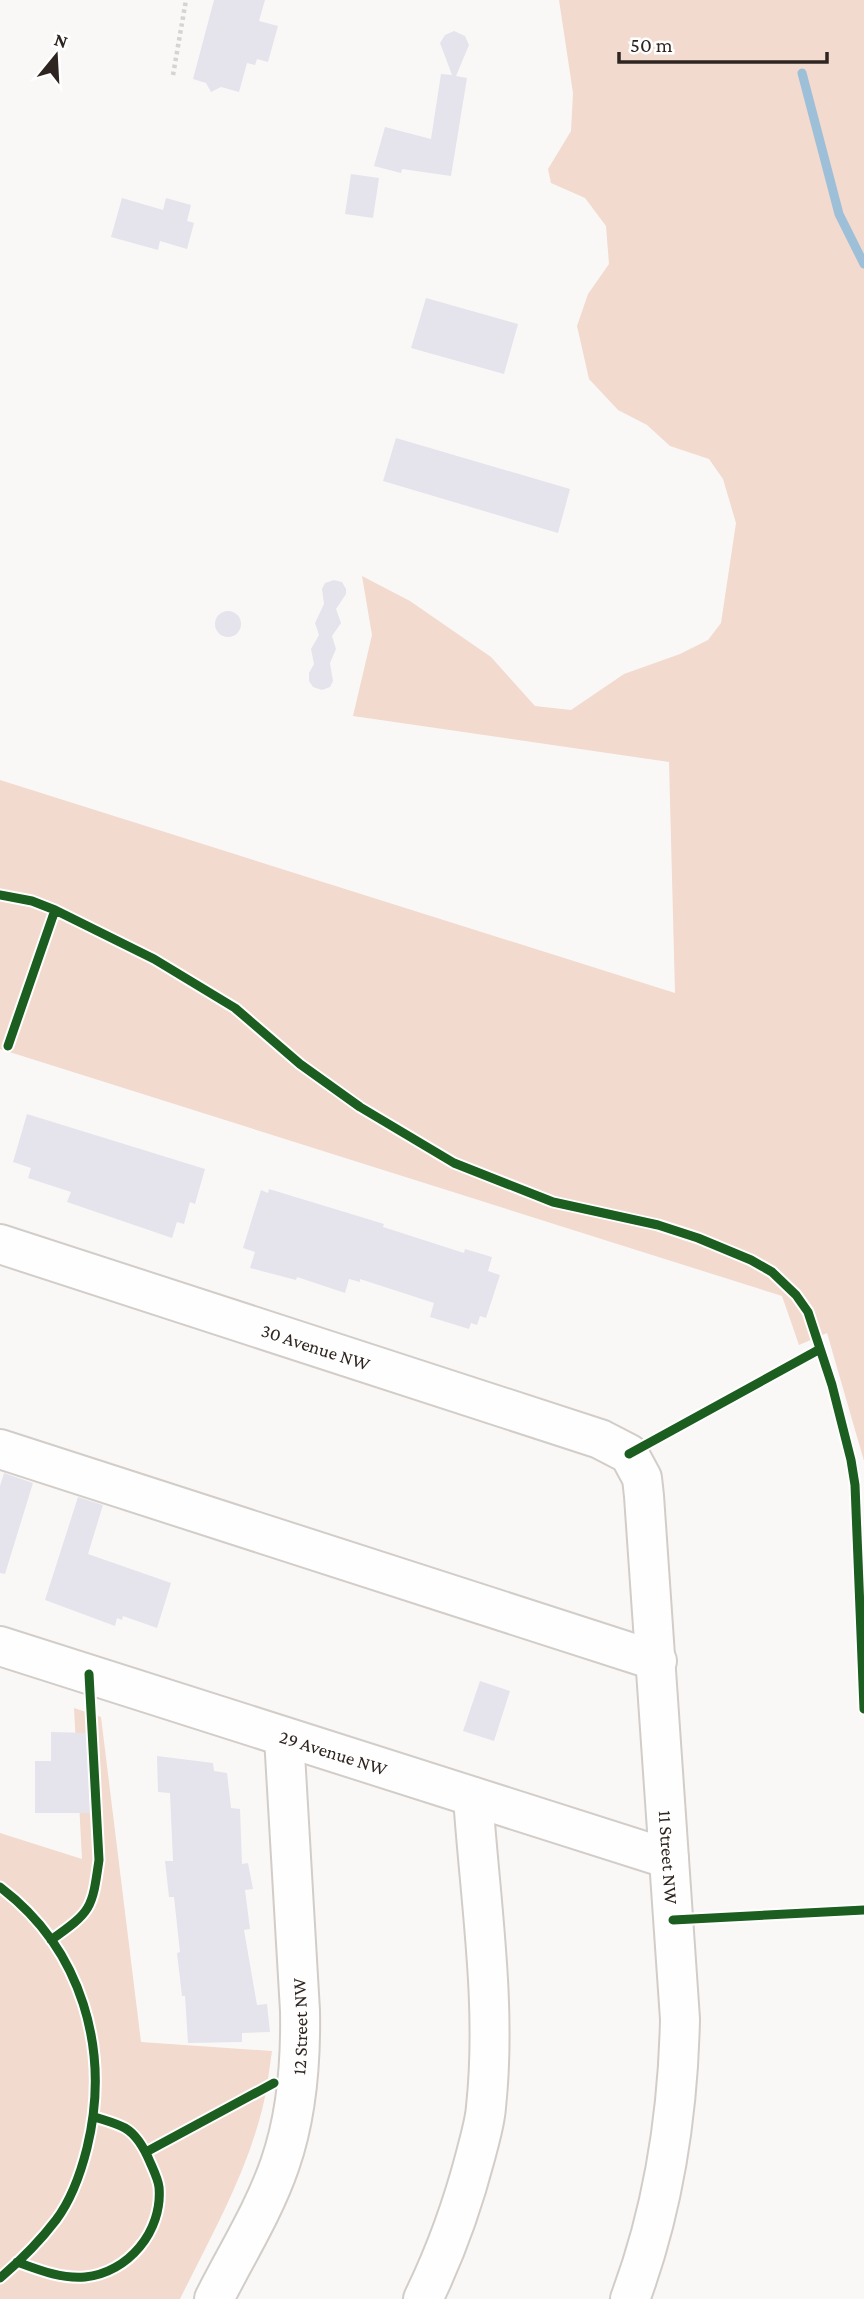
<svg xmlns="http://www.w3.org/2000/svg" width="864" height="2299" viewBox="0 0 864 2299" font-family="'Crimson Pro',serif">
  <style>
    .green { fill: #f2dace }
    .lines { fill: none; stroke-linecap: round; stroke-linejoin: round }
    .stream { stroke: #9ebfd8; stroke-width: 9 }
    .building { fill: #e5e3ec }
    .minor-casing { stroke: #d2cdc9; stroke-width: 42 }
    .path { stroke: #d5d4d4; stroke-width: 4.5; stroke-dasharray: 3.5 3.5; stroke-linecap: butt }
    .minor { stroke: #fefefe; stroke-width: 38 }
    .cycleway-casing { stroke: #fff; stroke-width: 13 }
    .cycleway { stroke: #1b5e20; stroke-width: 9 }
    .labels { text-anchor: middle; stroke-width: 7; stroke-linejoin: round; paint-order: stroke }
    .street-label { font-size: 19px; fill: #2f2520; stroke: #fff }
  </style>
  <rect width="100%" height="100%" fill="#faf8f6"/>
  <path class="green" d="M559,0H864V1461L827,1333L799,1345L782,1296L0,1049V780L675,993L669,762L353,716L372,635L362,576L410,601L491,657L535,706L571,710L624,674L680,654L708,640L721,623L736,523L723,479L709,459L670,446L647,425L618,410L589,379L577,326L588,294L609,264L606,226L585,198L551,183L548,169L571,131L573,93Z
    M74,1708L101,1717L141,2042L272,2051C269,2071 267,2091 262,2110C245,2177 210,2238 180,2299H0V1833L82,1859Z"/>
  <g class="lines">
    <path class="stream" d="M802,73L839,214L864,264"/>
  </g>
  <path class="building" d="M214,0H265L259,21L278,26L268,62L257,59L255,65L247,63L239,92L221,87L211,92L206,83L193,79Z
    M454,31L465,36L469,45L456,76L467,78L451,176L402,169L401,173L374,166L385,127L431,139L441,74L452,75L440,43L445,35Z
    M351,174L379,178L373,218L345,214Z
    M122,198L163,210L166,198L191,205L187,221L194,223L187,249L160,241L158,250L111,237Z
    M426,298L518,324L504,374L411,348Z
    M396,438L570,489L558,533L383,481Z
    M334,580L342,582L346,589V594L336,609L341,623L332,636L336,649L330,663L333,681L330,687L322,690L313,687L309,681V673L314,664L311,649L319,635L315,623L324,604L322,589L325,583Z
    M215 624a13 13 0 1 1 26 0a13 13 0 1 1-26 0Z
    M27,1114L205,1169L195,1204L190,1202L184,1224L177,1222L172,1238L67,1202L71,1192L28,1178L31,1168L13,1162Z
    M269,1189L384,1224L383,1227L464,1253L465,1249L492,1257L488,1271L500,1275L486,1318L480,1316L477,1325L471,1323L469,1329L430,1317L434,1303L360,1279V1282L349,1279L345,1293L297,1277L296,1280L250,1268L255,1252L243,1248L261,1190L268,1193Z
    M4,1473L33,1483L5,1574L0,1573V1486Z
    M78,1497L103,1505L88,1554L171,1583L157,1628L123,1616L122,1620L117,1618L115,1626L45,1600Z
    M480,1681L510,1691L494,1741L463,1731Z
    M51,1732L90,1733V1813H35V1761H51Z
    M157,1756L213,1763L214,1771L227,1773L231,1808L240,1809L242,1864L248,1863L253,1889L245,1890L250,1929L244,1930L257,2005L267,2004L270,2032L242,2033V2042L188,2043L185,1996H182L177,1953L180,1952L174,1897H169L165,1861H173L170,1793L158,1792Z"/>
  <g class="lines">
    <g class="minor-casing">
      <g id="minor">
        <path id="s1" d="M0,1244L600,1439L629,1454L642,1478L644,1496L680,2019C678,2115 664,2208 630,2299"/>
        <path d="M0,1449L657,1661"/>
        <path id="s2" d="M0,1646L669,1859"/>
        <path id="s3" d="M214,2299C236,2255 264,2211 280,2164C297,2115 301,2063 300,2011L284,1737"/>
        <path d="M423,2299C446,2252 463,2204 476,2154C480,2138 485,2122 486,2107C497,2004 480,1900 473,1797"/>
      </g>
    </g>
    <path class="path" d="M173,75L186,0"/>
    <use href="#minor" class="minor"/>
    <g class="cycleway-casing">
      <path id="cycleway" d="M0,895L32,901L55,910L154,959L235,1008L300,1064L360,1107L454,1163L553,1202L658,1225L698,1238L751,1260L772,1272L796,1295L808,1312L832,1385L851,1460L855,1485L864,1709
        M8,1046L55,910
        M629,1454L820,1349
        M0,1887C82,1949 111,2050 87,2148C81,2172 71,2200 56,2220C40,2241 20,2261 0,2278
        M673,1920L864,1910
        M51,1940C92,1911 92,1909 99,1860L89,1674
        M146,2152L274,2083
        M17,2262C39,2270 61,2279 85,2277C128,2273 163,2231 159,2187C158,2179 153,2169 150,2162C145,2150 137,2135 125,2128C116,2123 104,2120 95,2117"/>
    </g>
    <use href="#cycleway" class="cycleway"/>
  </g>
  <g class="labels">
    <g class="street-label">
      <text dy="7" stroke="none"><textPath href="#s1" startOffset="332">30 Avenue NW</textPath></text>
      <text dy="7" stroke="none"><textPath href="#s2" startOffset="350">29 Avenue NW</textPath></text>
      <text dy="7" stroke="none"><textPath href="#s1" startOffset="1071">11 Street NW</textPath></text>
      <text dy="7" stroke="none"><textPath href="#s3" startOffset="290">12 Street NW</textPath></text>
    </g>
  </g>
  <g transform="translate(56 56) rotate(18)" stroke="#ffffff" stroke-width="5" paint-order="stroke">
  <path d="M0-5L12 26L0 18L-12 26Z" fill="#2f2520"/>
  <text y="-10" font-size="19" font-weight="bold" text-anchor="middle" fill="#2f2520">N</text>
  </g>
  <path d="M619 52v10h208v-10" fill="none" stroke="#2f2520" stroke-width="3.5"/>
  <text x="630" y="52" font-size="21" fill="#2f2520" stroke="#ffffff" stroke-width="5" paint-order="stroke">50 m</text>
</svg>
